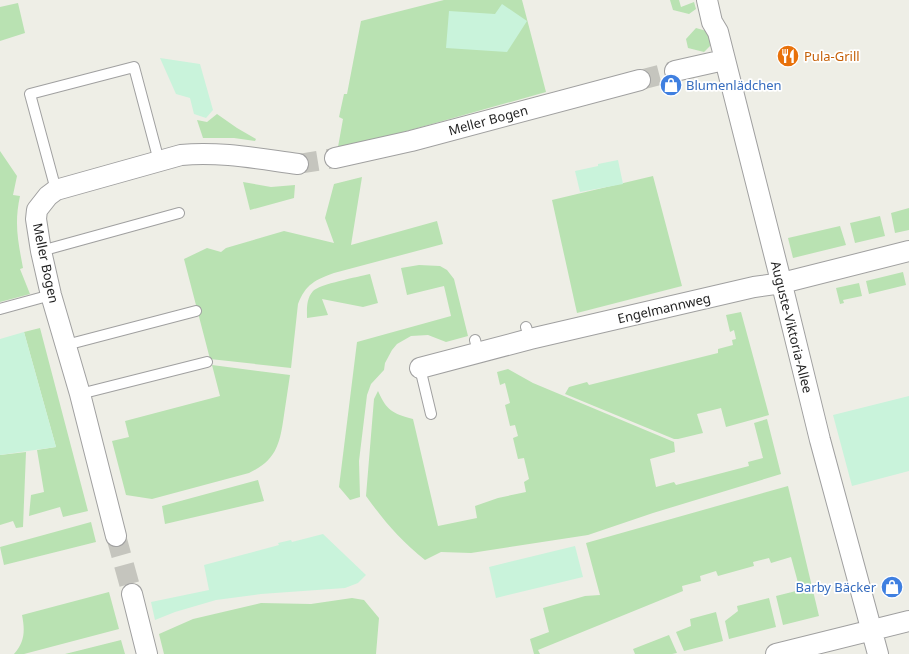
<svg xmlns="http://www.w3.org/2000/svg" width="909" height="654" viewBox="0 0 909 654" font-family="'Noto Sans',sans-serif">
  <style>
    .grass { fill: #b9e2b2 }
    .park { fill: #c9f3db }
    .lines { fill: none; stroke-linecap: round; stroke-linejoin: round }
    .street-tunnel { stroke: #c5c5be; stroke-width: 20; stroke-dasharray: 20 10; stroke-linecap: butt }
    .lane-casing { stroke: #a0a0a0; stroke-width: 12 }
    .street-casing { stroke: #a0a0a0; stroke-width: 22 }
    .lane { stroke: #fff; stroke-width: 10 }
    .street { stroke: #fff; stroke-width: 20 }
    .labels { text-anchor: middle; stroke-width: 3.5; stroke-linejoin: round; paint-order: stroke }
    .food-label { font-size: 13px; fill: #c56008; stroke: #fff; text-anchor: start }
    .shop-label { font-size: 13px; fill: #366cbe; stroke: #fff; text-anchor: start }
    .street-label { font-size: 13px; fill: #1f1f1f; stroke: #fff }
  </style>
  <rect width="100%" height="100%" fill="#eeeee6"/>
  <path class="grass" d="M444,0H522L546,92L375,140L338,147L343,119L339,117L344,94H347L361,21Z
    M670,0H679L681,7L694,2L696,9L689,14L673,10Z
    M18,3L25,33L0,41V7Z
    M696,28L710,32L713,43L704,52L688,48L686,39Z
    M217,114L237,128L256,139L255,141L234,138H203L197,120L207,122Z
    M0,151L17,176L13,195L20,196C14,224 18,241 23,268L20,269L30,294L0,302Z
    M653,176L682,286L577,313L552,200Z
    M362,177L351,245L437,221L443,244L334,273C315,280 306,284 298,304L291,368L210,359L184,259L207,248L221,252L226,248L284,231L334,243L325,218L334,184Z
    M243,182L271,187L295,185L294,198L250,210Z
    M909,208V230L895,233L891,213Z
    M880,216L885,236L855,243L850,223Z
    M840,226L846,245L793,258L788,238Z
    M419,265L440,266L447,270L454,279L468,336L446,342L428,335L411,336L397,344L392,350L385,363L384,370L371,384L367,395L359,461L360,497L350,500L339,487L357,342L451,316L444,286L407,295L401,268Z
    M903,272L906,285L869,294L866,281Z
    M370,274L378,303L363,307L322,299L328,315L307,318C307,309 306,299 313,291C320,284 358,277 370,274Z
    M859,283L862,296L843,300L844,303L840,304L836,288Z
    M741,312L769,415L726,427L721,408L697,414L703,433L678,439H674L565,394L569,387L587,382L589,385L718,353V349L733,345L732,340L736,339L734,330L730,332L726,315Z
    M40,328L88,511L63,517L60,507L29,516L31,495L44,492L37,450L56,447L24,332Z
    M212,365L290,375C288,388 286,402 284,415C280,443 277,460 249,473L152,499L126,495L112,441L129,437L125,421L220,396Z
    M508,369L533,383L674,442L675,452L650,459L656,487L674,482L676,485L749,466L748,462L763,458L754,423L767,419L781,474L653,513L588,535L471,553L441,552L425,560C400,540 384,521 366,496L374,399L378,391C387,411 392,413 413,419L438,526L477,518L475,506L498,498L526,492L524,482L529,479L524,458L518,459L513,438L518,436L515,425L510,426L505,405L510,403L505,383L500,385L497,372Z
    M26,452L23,527L16,528L13,521L0,525V455Z
    M258,480L264,501L165,524L162,506Z
    M788,486L819,616L783,625L776,596L800,590L791,557L771,563L769,558L753,562L754,566L718,576L716,571L700,576L701,581L682,586L683,591L538,650L540,654H534L530,639L549,632L543,608L585,596L600,595L586,543Z
    M91,522L96,542L4,565L0,547Z
    M109,592L119,629L24,654H14C25,642 25,630 22,615Z
    M352,598L364,600L379,618L376,654H164L159,634L193,619L261,603L311,604Z
    M769,598L776,627L729,639L725,621L738,611L737,606Z
    M716,612L723,641L684,651L676,632L691,626L690,619Z
    M669,635L677,653L672,654H635L633,649Z
    M121,640L125,654H65Z"/>
  <path class="park" d="M502,4L527,21L507,52L446,48L449,11L495,14Z
    M160,58L200,64L213,110L206,118L194,114L190,98L176,94Z
    M618,160L623,184L580,192L575,171L598,166V164Z
    M24,332L56,447L0,455V339Z
    M909,396V471L852,486L833,415Z
    M323,534L366,575L358,583L345,588L261,594L216,600L175,612L155,620L151,602L209,590L204,565L279,545L278,543L291,540L292,542Z
    M575,546L583,577L496,598L489,567Z"/>
  <g class="lines">
    <path class="street-tunnel" d="M640,80L675,71
      M298,164L335,158
      M116,536L132,594"/>
    <g class="lane-casing">
      <path id="lane" d="M56,190L30,94L134,67L159,161
        M41,251L179,213
        M0,309L51,295
        M526,327L530,339
        M475,340L478,352
        M66,345L196,311
        M420,368L431,414
        M80,394L207,362"/>
    </g>
    <g class="street-casing">
      <path id="street" d="M707,0L712,22L718,32L785,297L820,440L878,654
        M675,71L724,60
        M335,158L411,141L640,80
        M420,368L530,339L754,287L782,283L909,251
        M116,536L80,394L51,295L41,251L36,219L37,210L48,196L56,190L181,155C220,151 260,159 298,164
        M132,594L147,654
        M776,654L909,621"/>
    </g>
    <use href="#lane" class="lane"/>
    <use href="#street" class="street"/>
  </g>
  <defs>
    <g id="restaurant-disc" transform="scale(1.15)"><circle r="9.5" fill="#e8710a" stroke="#fff"/><path d="M-5-6h1v4h1v-4h1v4h1v-4h1v5L-1.5 .5V6h-2V.5L-5-1ZM5-6V6H3V1.5H1.5Q1.5-4 5-6Z" fill="#fff"/></g>
    <g id="shop-disc" transform="scale(1.15)"><circle r="9.5" fill="#3f7fe0" stroke="#fff"/><path d="M-5-2.5h2.3a2.7 3.5 0 0 1 5.4 0H5L5.5 6h-11ZM-1.5-2.5h3a1.5 2.3 0 0 0-3 0Z" fill="#fff"/></g>
  </defs>
  <g fill-rule="evenodd">
    <use href="#restaurant-disc" x="788" y="56"/>
    <use href="#shop-disc" x="671" y="85"/>
    <use href="#shop-disc" x="892" y="587"/>
  </g>
  <g class="labels">
    <g class="food-label">
      <text x="804" y="61">Pula-Grill</text>
    </g>
    <g class="shop-label">
      <text x="686" y="90">Blumenlädchen</text>
      <text x="876" y="592" text-anchor="end">Barby Bäcker</text>
    </g>
    <g class="street-label">
      <text transform="translate(488 120) rotate(-15)" y="5">Meller Bogen</text>
      <text transform="translate(46 263) rotate(78)" y="5">Meller Bogen</text>
      <text transform="translate(664 308) rotate(-13)" y="5">Engelmannweg</text>
      <text transform="translate(792 327) rotate(76)" y="5">Auguste-Viktoria-Allee</text>
    </g>
  </g>
</svg>
